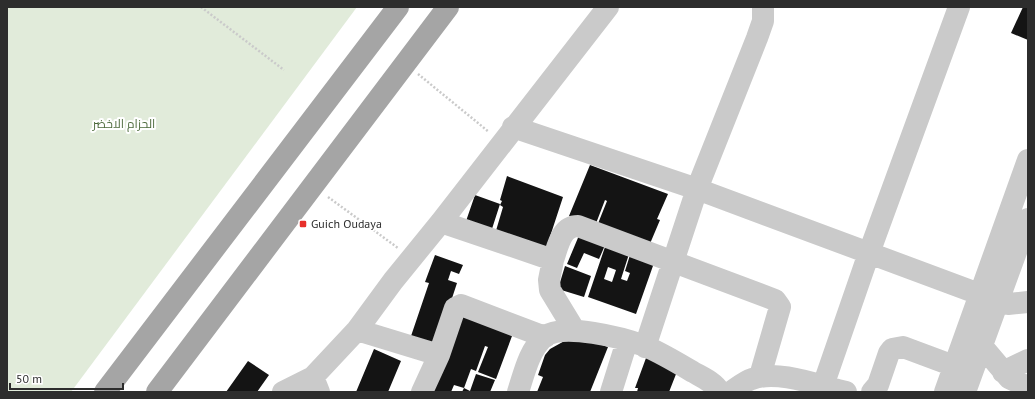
<svg xmlns="http://www.w3.org/2000/svg" width="1035" height="399" viewBox="0 0 1035 399" font-family="'PT Sans',Cairo,sans-serif">
  <style>
    .green { fill: #e1ebda }
    .building { fill: #141414; fill-rule: evenodd }
    .lines { fill: none; stroke-linecap: round; stroke-linejoin: round }
    .path { stroke: #cacaca; stroke-width: 2.5; stroke-dasharray: 2 2; stroke-linecap: butt }
    .minor { stroke: #cacaca; stroke-width: 22 }
    .major { stroke: #a5a5a5; stroke-width: 22 }
    .poi-dot { fill: #e7302b; stroke: #fff; stroke-width: 1.5 }
    .labels { text-anchor: middle; stroke-width: 4; stroke-linejoin: round; paint-order: stroke }
    .park-label { font-size: 12px; fill: #4b693a; stroke: #fff }
    .poi-label { font-size: 12px; fill: #2d2d2d; stroke: #fff; text-anchor: start }
  </style>
  <rect width="100%" height="100%" fill="#fff"/>
  <path class="green" d="M7,7H357L71,392H7Z"/>
  <path class="building" d="M1023,7H1028V40L1011,33Z
    M590,165L668,194L657,219L660,220L649,246L597,226L607,201L605,200L595,226L569,216Z
    M507,176L563,197L545,252L495,234L503,207L500,205L502,201L500,200Z
    M475,195L500,204L491,232L465,224Z
    M580,233L606,243L599,259L584,253L577,268L567,264Z
    M606,244L629,254L621,279L627,281L630,273L625,271L630,255L654,263L636,314L588,297ZM608,267L616,270L612,282L604,279Z
    M435,255L463,265L459,274L451,271L448,280L457,283L436,347L410,339L429,283L425,282Z
    M565,266L591,276L584,297L558,289Z
    M463,310L515,328L496,379L478,372L488,347L485,346L476,371L471,369L464,388L470,391L476,374L495,380L490,392H462L464,388L454,385L451,392H432Z
    M568,339H585L608,347L590,392H537L543,377L538,375L545,355L550,349Z
    M374,349L401,361L388,392H356Z
    M646,358L678,369L669,392H637L638,388H635Z
    M248,361L269,375L257,392H226Z"/>
  <g class="lines">
    <path class="path" d="M201,7L284,70
      M418,74L489,132
      M328,197L398,248"/>
    <path class="minor" d="M513,127L697,189L998,301L1008,304L1028,302
      M441,222L553,260C558,246 561,226 578,226L775,300L780,307L760,376
      M553,260L549,280L550,290L575,331
      M357,330L439,355L455,308L461,305L545,337
      M982,346L1009,378L1028,387
      M645,347L697,189L757,38L763,21V7
      M1003,372L1028,360
      M313,377L357,330L393,281L441,222L608,7
      M823,386L869,253L959,7
      M283,392L313,377L319,392
      M422,392L439,355
      M518,392C524,374 529,350 544,337C563,322 623,338 645,346C661,353 678,363 693,372C702,377 714,382 720,392
      M611,392L627,341
      M731,392C738,387 745,381 752,379C778,369 820,386 846,392
      M872,392L878,385L889,353L892,349L903,347L954,366
      M945,392L1028,160
      M965,392L1028,219"/>
    <path class="major" d="M105,392L398,7
      M157,392L448,7"/>
  </g>
  <rect class="poi-dot" x="299" y="220" width="8" height="8" rx="2"/>
  <g class="labels">
    <g class="park-label">
      <text x="124" y="128">الحزام الاخضر</text>
    </g>
    <g class="poi-label">
      <text x="311" y="228">Guich Oudaya</text>
    </g>
  </g>
  <rect width="1035" height="399" fill="none" stroke="#2d2d2d" stroke-width="16"/>
  <path d="M10 383v6h113v-6" fill="none" stroke="#2d2d2d" stroke-width="2"/>
  <text x="16" y="383" font-size="12" fill="#2d2d2d" stroke="#ffffff" stroke-width="3" paint-order="stroke">50 m</text>
</svg>
